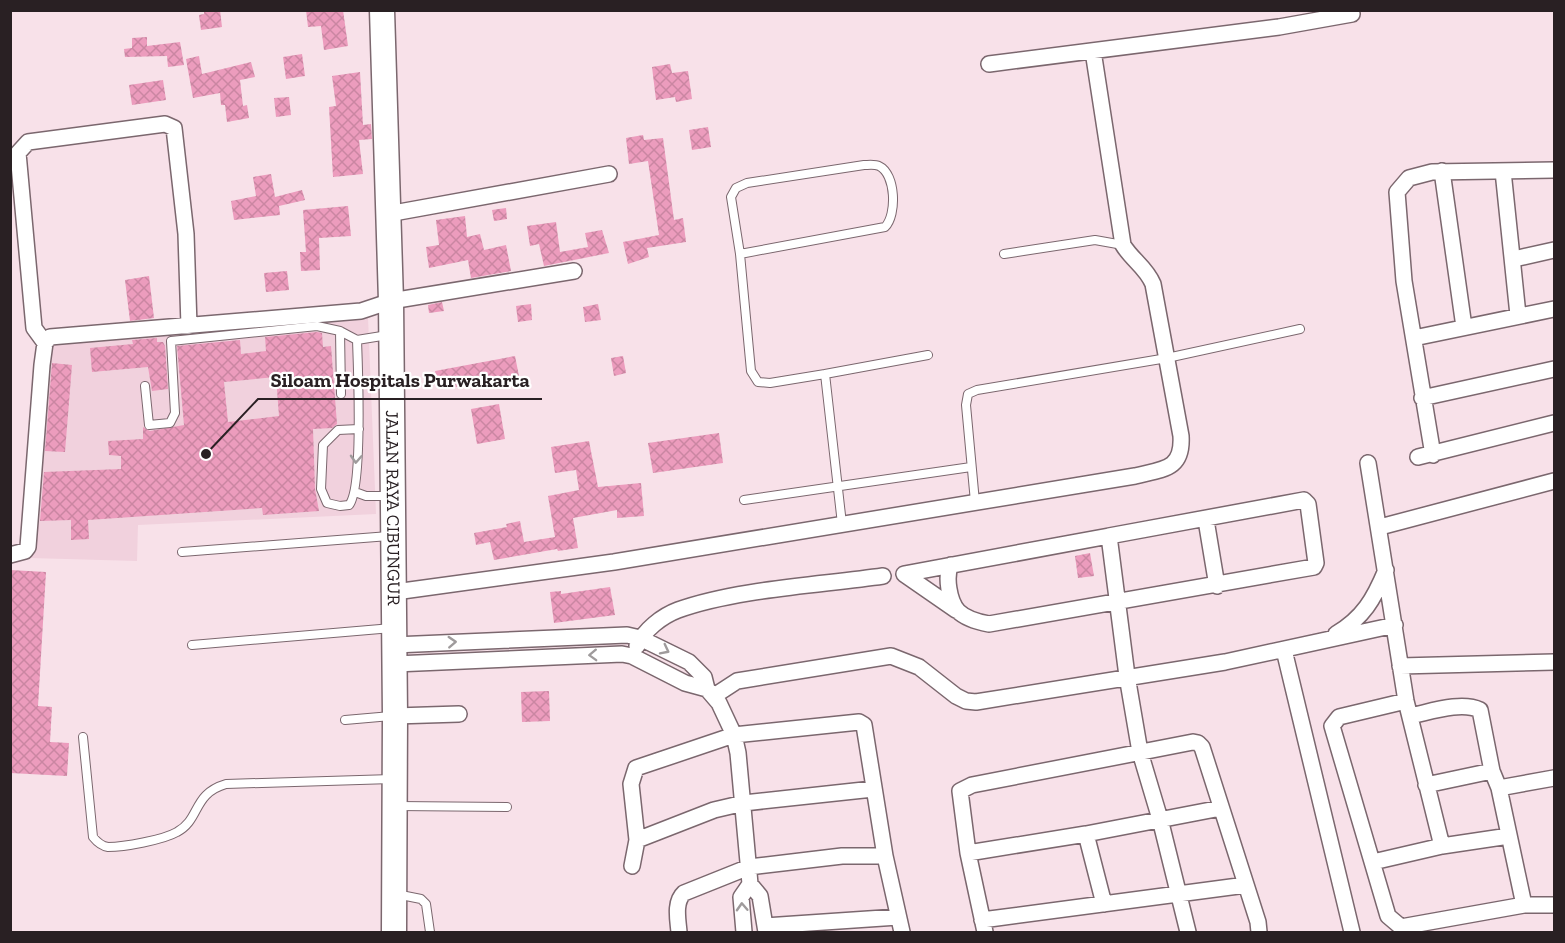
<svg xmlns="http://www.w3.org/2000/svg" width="1565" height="943" viewBox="0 0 1565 943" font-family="'Zilla Slab',serif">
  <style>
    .built { fill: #f1d1dd }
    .building { fill: url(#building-cross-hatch); fill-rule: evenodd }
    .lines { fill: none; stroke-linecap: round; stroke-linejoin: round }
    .service-casing { stroke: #7b676e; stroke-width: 10 }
    .minor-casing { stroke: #7b676e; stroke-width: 18 }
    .trunk-casing { stroke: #7b676e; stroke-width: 27 }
    .service { stroke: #fff; stroke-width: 8 }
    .minor { stroke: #fff; stroke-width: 15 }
    .trunk { stroke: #fff; stroke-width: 24 }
    .oneway { stroke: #9f9b9c }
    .labels { text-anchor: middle; stroke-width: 4.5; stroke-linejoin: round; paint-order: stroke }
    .street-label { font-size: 18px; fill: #292023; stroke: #fff }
    .leader { fill: none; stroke: #292023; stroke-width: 2 }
    .callout-dot { fill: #292023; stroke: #fff; stroke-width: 2 }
    .callout-label { font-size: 20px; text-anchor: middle; font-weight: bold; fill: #292023; stroke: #fff; stroke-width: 4.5; stroke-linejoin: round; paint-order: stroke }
  </style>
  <defs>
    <pattern id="building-cross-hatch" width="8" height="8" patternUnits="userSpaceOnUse" patternTransform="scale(1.5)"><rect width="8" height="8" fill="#ec9cbd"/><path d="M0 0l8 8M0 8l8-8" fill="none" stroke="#ca86a2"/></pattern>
  </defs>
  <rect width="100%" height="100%" fill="#f8e1e9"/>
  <path class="built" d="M368,317L376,514L138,525L137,561L30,558L45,343Z"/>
  <path class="building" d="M204,10H220L222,27L201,30L199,15L204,14Z
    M306,10H343L348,46L324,50L321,26L308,27Z
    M147,37V46L180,42L184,65L168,67L167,56L125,57L124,49L132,48V38Z
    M302,54L305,76L286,79L283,57Z
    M199,56L202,74L251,62L255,77L240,80L243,106L247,105L249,118L227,122L225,105H221L220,93L193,98L186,59Z
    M670,64L672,73L688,71L692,99L676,102L675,97L656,100L652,67Z
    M360,72L363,125L371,124L372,139L359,140L363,174L333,177L329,107L336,106L332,76Z
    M163,80L166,100L132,105L129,85Z
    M289,97L291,115L276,117L274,98Z
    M708,127L711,147L692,150L689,130Z
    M643,135L644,140L663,138L674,220L683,218L686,242L647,248L649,257L628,264L623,242L659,235L648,161L629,164L626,138Z
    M271,174L275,197L302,190L305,200L279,206L280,215L234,220L231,201L256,196L253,177Z
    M348,206L351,236L319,238L320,270L301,271L300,252H306L303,210Z
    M506,208L507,219L494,221L492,210Z
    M465,216L467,237L480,234L484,250L506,245L511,271L471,278L468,260L429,268L426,247L439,245L436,220Z
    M556,222L560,252L588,247L585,233L602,230L609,253L544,266L539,244L530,246L527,226Z
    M287,271L289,290L266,292L264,273Z
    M149,276L154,318L130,321L125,280Z
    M442,302L444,311L429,313L428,305Z
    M531,304L532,320L518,322L516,306Z
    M598,304L601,320L585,322L583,307Z
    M317,332L322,333L323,347L331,346L337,424L332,428L313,429L315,489L319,511L263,515L262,508L88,520L89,539L71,540V520L40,521L44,472L121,469V456L109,455L108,441L143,439V427L150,431L184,425L177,346L240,340L241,354L266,351L265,337ZM276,377L279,416L228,422L224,382Z
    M157,338V342H163L165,346L168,389L152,391L148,367L92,372L90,348L133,344L132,340Z
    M515,356L519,376L445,389L444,380L437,381L435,371Z
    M623,356L626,373L614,376L611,358Z
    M52,363L72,365L65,452L45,451Z
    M499,404L505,439L477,444L471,409Z
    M719,433L723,463L653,473L648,443Z
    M589,441L598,487L641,483L644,516L617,518V510L573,518L578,548L558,551L557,549L494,560L490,542L476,545L474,533L507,527L506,524L520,521L524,542L555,537L548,496L579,490L576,470L555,473L551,447Z
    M1090,553L1094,576L1078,578L1075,556Z
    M10,570L46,572L38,706L52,707L50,742L69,743L67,776L10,773Z
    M610,587L615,615L554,623L550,592L561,591V594Z
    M549,691L550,721L522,722L521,692Z"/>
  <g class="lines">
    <g class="service-casing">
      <path id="service" d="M740,254L885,227C897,215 896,174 879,166C875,164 868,165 864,165L747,183L736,188L731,197L740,254L751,371L758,382L770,383L825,374
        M1004,254L1095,240L1123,245
        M340,331L341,394
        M145,386L149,425L170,423L175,413L171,341L317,326L340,331L357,340
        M359,429L338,430L323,445L321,489L327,503L340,506L349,505C363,489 358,367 357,340L388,335
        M355,492L366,496H389
        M744,500L971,467
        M975,502L966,405L968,394L977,390L1167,358L1300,329
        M842,524L825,374L928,355
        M182,552L389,536
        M192,645L392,628
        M345,720L391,716
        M83,737L93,837C97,842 101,846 108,847C124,847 163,840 177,832C201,819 192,794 226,784L392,779
        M397,806L507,807
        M396,894L421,899L426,904L430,932"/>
    </g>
    <g class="minor-casing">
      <path id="minor" d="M989,64L1279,27L1352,14L1351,10
        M1442,171L1464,327
        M1503,171L1518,315
        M388,214L609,174
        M1514,259L1554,250
        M1414,338L1554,309
        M45,343L34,328L18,153L28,142L165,124L174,128L186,234L189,326
        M1422,398L1554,369
        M1433,455L1404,281L1397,192L1409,178L1432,172L1554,170
        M1418,457L1554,423
        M1368,463L1406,701L1442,846
        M1206,520L1217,586
        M1380,527L1554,481
        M10,555L25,551L28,547L42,365L45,343L50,337L361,311L391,301L574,271
        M951,565C945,576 949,601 958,611C966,619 978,622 989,624L1314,567L1316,563L1308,504L1304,500L1109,536
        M395,592L614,562L1135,476C1163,469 1183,470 1181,436L1153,284C1146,267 1132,260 1123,245L1093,51
        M956,610L904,574L1109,536L1127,676L1140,752L1160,819L1188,932
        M1336,634C1363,618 1374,599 1386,570
        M394,645L627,635L640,638L689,662L704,677L707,689L719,703L734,735L738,753L750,884L760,896L766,932
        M637,646C644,630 662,616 678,610C736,589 821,585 883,576
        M1284,650L1352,932
        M395,664L622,654L632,656L685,683L707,689
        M1400,666L1554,662
        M714,696L737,681L891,656L919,667L956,696L966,701L976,702L1225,662L1395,625
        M1406,701L1339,717L1332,726L1388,916L1401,927L1524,905L1499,788L1492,771L1426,785
        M395,716L459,714
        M1410,716C1430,712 1461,701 1480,710L1492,771
        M1499,788L1554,778
        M1086,834L1104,904
        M637,840L714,810L744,803L873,789
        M968,853L1086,834L1221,808
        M1373,862L1442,846L1509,836
        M632,866L637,840L631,784L636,768L734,735L859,722L864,725L885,856L902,932
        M1524,905H1554
        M982,920L1246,885
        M765,926L898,917
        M679,932C678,920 674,902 684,893L749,867L842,856H885
        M744,932L741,897L750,884
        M985,932L968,853L960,791L972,785L1193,742L1198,743L1202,747L1258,922L1259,932"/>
    </g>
    <g class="trunk-casing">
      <g id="trunk">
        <path id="s1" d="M382,10L391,301L395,716L394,932"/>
      </g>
    </g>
    <use href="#service" class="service"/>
    <use href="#minor" class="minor"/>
    <use href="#trunk" class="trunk"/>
  </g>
  <defs><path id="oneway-chevron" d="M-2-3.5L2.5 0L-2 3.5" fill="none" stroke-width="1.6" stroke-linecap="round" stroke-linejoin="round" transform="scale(1.5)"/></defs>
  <g class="oneway">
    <use href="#oneway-chevron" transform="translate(356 459) rotate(93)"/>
    <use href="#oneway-chevron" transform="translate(452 642) rotate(-3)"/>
    <use href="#oneway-chevron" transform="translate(665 650) rotate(27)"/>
    <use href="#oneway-chevron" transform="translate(593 655) rotate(178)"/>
    <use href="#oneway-chevron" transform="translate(742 907) rotate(-93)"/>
  </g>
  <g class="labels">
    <g class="street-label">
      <text dy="6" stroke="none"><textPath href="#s1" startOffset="498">JALAN RAYA CIBUNGUR</textPath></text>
    </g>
  </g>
  <path class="leader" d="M206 454L258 399H542"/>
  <circle class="callout-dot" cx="206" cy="454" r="6"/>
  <g class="callout-label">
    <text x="400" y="387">Siloam Hospitals Purwakarta</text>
  </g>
  <rect width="1565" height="943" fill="none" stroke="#292023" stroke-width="24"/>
</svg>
